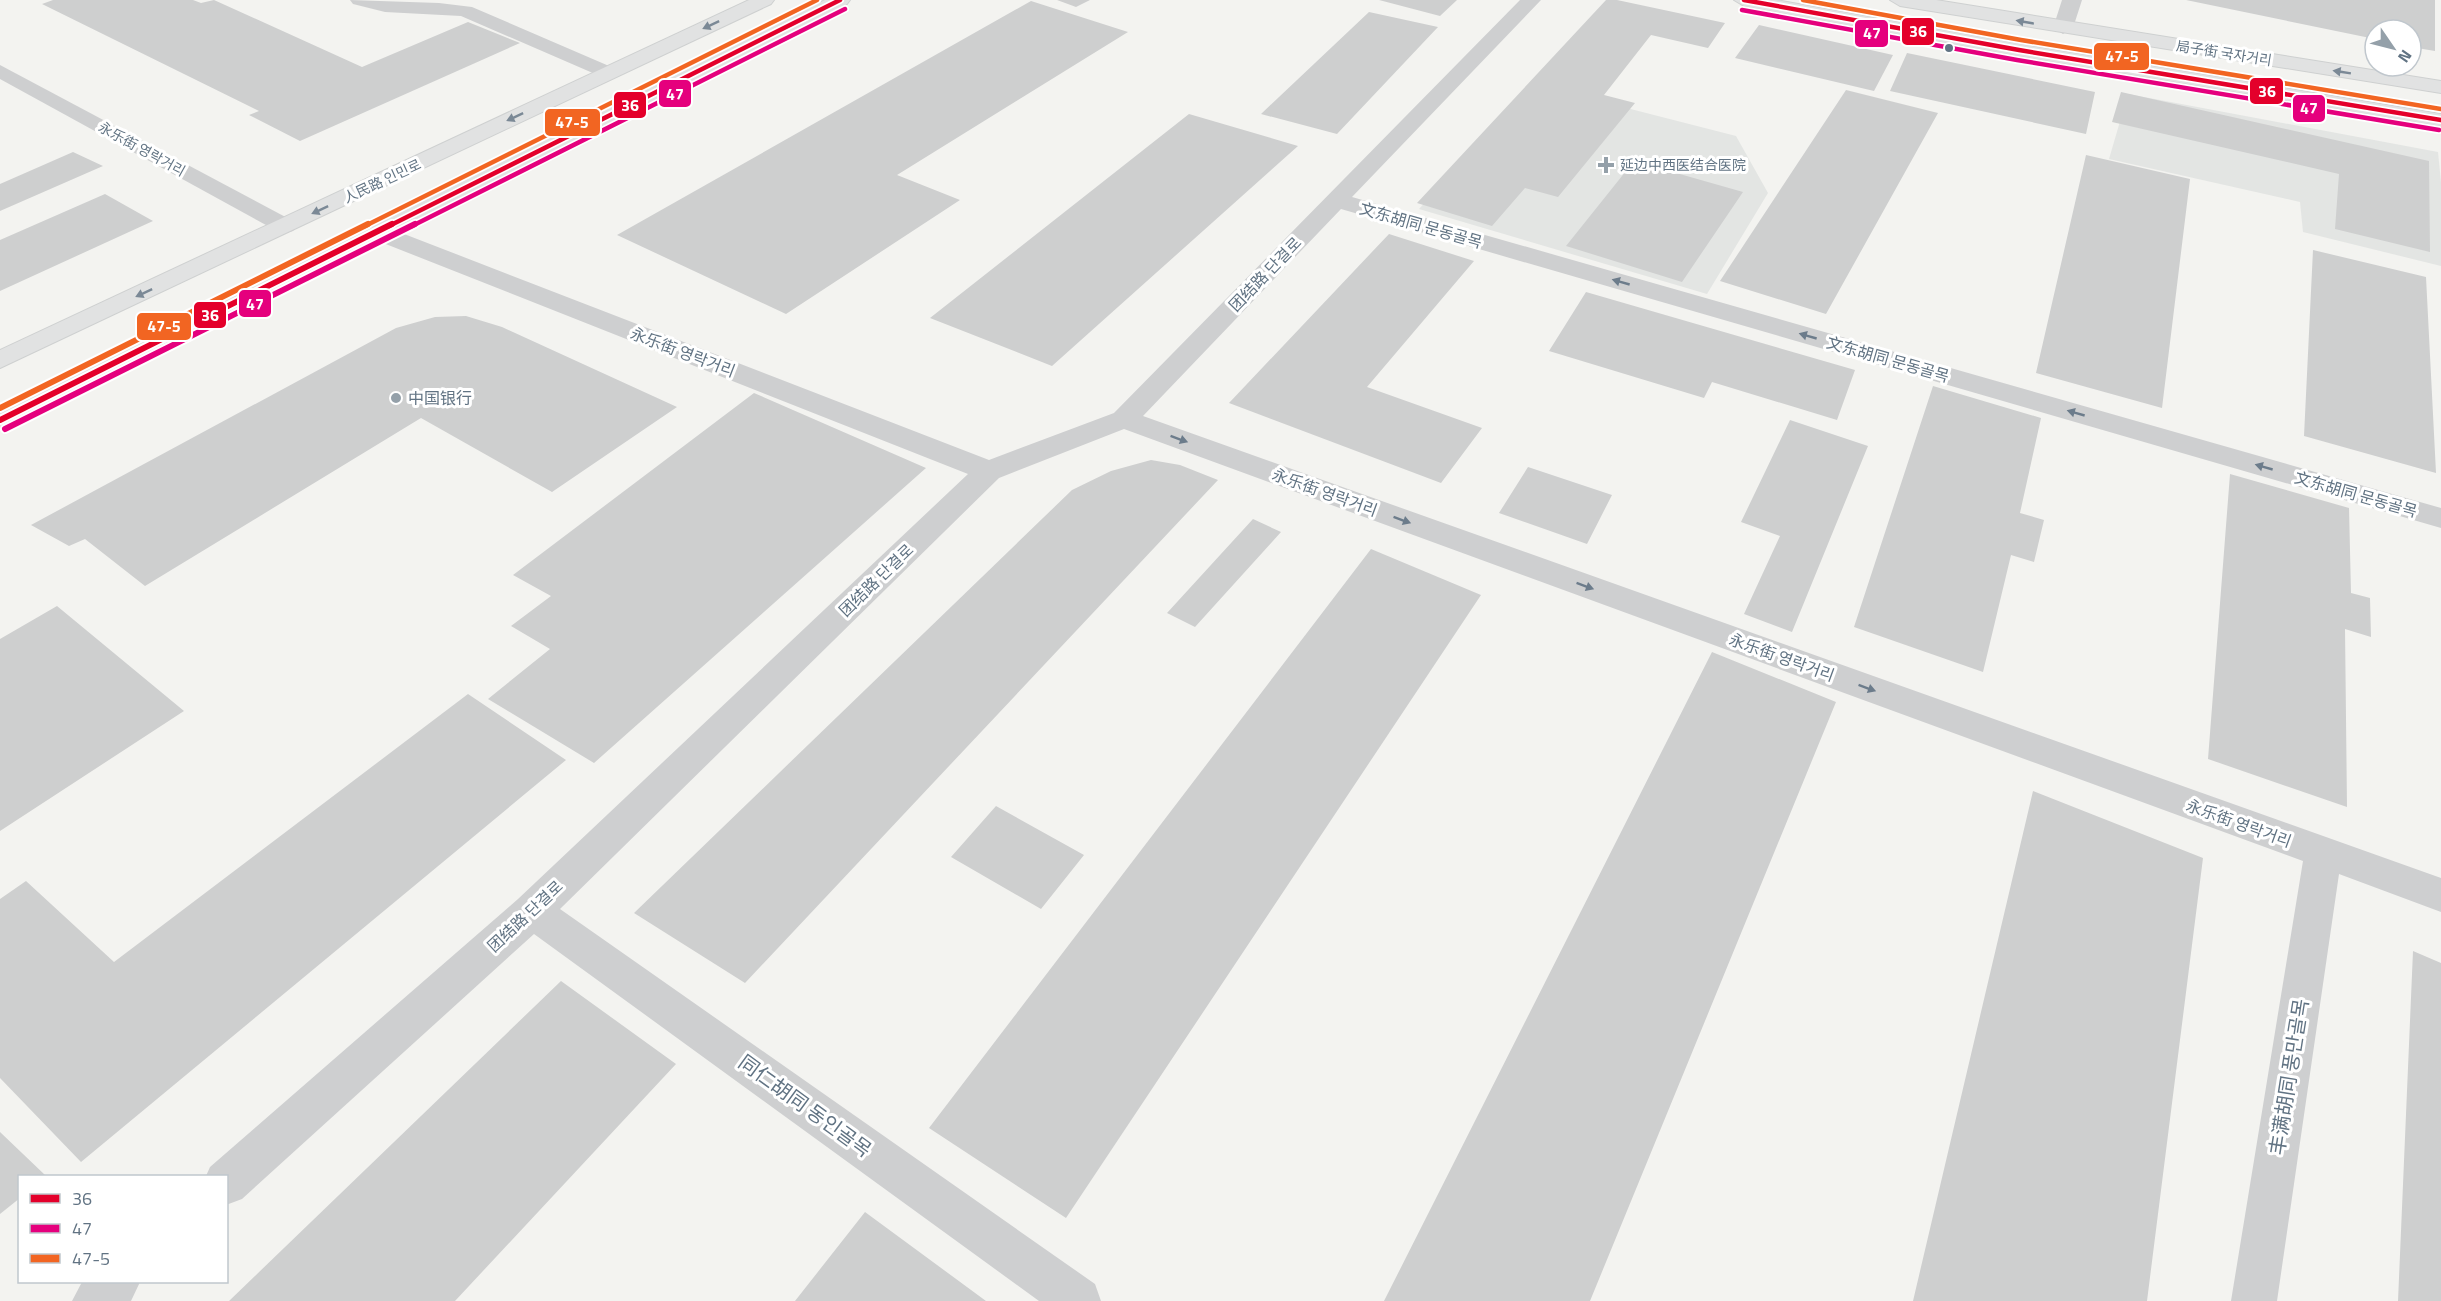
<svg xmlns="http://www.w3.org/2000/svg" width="2441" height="1301" viewBox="0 0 2441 1301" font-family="'Titillium Web','Noto Sans SC','Noto Sans KR',sans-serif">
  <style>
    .built { fill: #e3e5e3 }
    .building { fill: #cecfcf }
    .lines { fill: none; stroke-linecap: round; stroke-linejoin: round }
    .secondary-casing { stroke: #ced0d0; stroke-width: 2 }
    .primary-casing { stroke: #ced0d0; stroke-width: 2 }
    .service { fill: #cecfd0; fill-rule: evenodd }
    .minor { fill: #cecfd0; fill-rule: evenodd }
    .tertiary { fill: #cecfd0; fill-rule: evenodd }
    .secondary { fill: #e1e2e2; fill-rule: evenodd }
    .primary { fill: #e1e2e2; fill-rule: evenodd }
    .bus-1-far1-casing { stroke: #fff; stroke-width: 8 }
    .bus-1-casing { stroke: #fff; stroke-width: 10 }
    .bus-2-far1-casing { stroke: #fff; stroke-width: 8 }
    .bus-2-casing { stroke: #fff; stroke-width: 10 }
    .bus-3-far1-casing { stroke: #fff; stroke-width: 8 }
    .bus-3-casing { stroke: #fff; stroke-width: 10 }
    .bus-1-far1 { stroke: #e4002b; stroke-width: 4.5 }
    .bus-1 { stroke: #e4002b; stroke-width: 6 }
    .bus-2-far1 { stroke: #e5007d; stroke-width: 4.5 }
    .bus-2 { stroke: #e5007d; stroke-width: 6 }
    .bus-3-far1 { stroke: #f26522; stroke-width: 4.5 }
    .bus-3 { stroke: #f26522; stroke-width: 6 }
    .oneway { fill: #7b8996 }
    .oneway2 { fill: #6c7c8b }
    .bus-dot { fill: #617383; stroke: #fff; stroke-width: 2 }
    .poi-dot { fill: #94a0a9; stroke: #fff; stroke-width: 2 }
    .labels { text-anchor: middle; stroke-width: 6; stroke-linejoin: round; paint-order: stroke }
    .far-street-label { font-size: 14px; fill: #617383; stroke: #fff }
    .far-poi-label { font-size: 14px; fill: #617383; stroke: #fff; text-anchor: start }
    .street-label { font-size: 16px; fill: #617383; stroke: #fff }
    .poi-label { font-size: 16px; fill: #617383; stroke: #fff; text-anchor: start }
    .near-street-label { font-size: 20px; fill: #617383; stroke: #fff }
    .line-badge { stroke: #fff; stroke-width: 2 }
    .badge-label { font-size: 16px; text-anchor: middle; font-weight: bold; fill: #fff }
  </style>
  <rect width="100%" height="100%" fill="#f3f3f0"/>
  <path class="built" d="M1533,84L1736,136L1768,193L1707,294L1419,209Z
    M2128,94L2438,152L2441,182V266L2303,232L2300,202L2109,159Z"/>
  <path class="building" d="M53,0H193L201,3L214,0L362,67L468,22L520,43L300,141L249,115L259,111L42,4Z
    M1057,0H1090L1076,7Z
    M1379,0H1457L1440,16Z
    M1606,0H1617L1725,23L1708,48L1651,35L1604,95L1635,103L1558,197L1525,188L1492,226L1417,203Z
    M2186,0H2435V51L2411,47V30H2375V39Z
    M1031,1L1128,32L897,175L960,200L786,314L617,235Z
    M1369,12L1438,27L1337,134L1261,114Z
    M1759,25L1893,55L1874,91L1735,58Z
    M1907,53L2095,92L2086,134L1890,91Z
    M1846,90L1938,113L1826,314L1720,281Z
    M2121,92L2429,161L2430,252L2335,229L2339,174L2112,122Z
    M1189,114L1298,146L1052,366L930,318Z
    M73,152L103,166L0,211V184Z
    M2086,155L2190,179L2162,408L2036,373Z
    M1634,161L1743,192L1682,282L1566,246Z
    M105,194L153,221L0,291V240Z
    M1389,234L1474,261L1367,387L1482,428L1441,483L1229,403Z
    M2313,250L2426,277L2436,473L2304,436Z
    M1586,292L1855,370L1837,420L1712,382L1704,398L1549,351Z
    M466,316L502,327L677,407L552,492L421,418L145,586L85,539L69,546L31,525L396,328L435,317Z
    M1933,386L2041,418L2020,513L2044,520L2034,562L2011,555L1983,672L1854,627Z
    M754,393L926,468L594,763L488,699L550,649L511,626L551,596L513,575Z
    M1790,420L1868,446L1792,632L1744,614L1780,536L1741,522Z
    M1151,460L1180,465L1218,480L745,983L634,913L1072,490L1111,471Z
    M1528,467L1612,495L1587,544L1499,513Z
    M2230,474L2349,508L2351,593L2370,598L2371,637L2345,629L2347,807L2208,759Z
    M1253,519L1281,532L1195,627L1167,613Z
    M1371,549L1481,595L1066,1218L929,1128Z
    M57,606L184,711L0,831V639Z
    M1712,652L1836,702L1590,1301H1384Z
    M468,694L566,760L81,1162L0,1078V899L26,881L114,962Z
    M2033,791L2203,858L2147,1301H1913Z
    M996,806L1084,855L1041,909L951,857Z
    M2413,951L2441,963V1301H2398Z
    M561,981L676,1064L455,1301H229Z
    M0,1132L45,1175L20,1176V1198L0,1214Z
    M865,1212L986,1301H795Z"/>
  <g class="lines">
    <g class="secondary-casing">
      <path id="secondary" d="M1734,0H1776L2019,44L2441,114V126L2019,56L1744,6Z
        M1890,0H1936L2441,81V93L1900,6Z"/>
    </g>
    <g class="primary-casing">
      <path id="primary" d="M749,0H774L771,4L0,368V350Z
        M825,0H850L847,4L0,429V409Z"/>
    </g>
    <path class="service" d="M350,0L439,3L472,7L616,69L619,73L616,77H602L461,16L385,12L353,4Z"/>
    <path class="minor" d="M1520,0H1541L1352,197L2441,508V528L1341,209L1143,416L2441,878V912L2339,874L2277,1301H2231L2303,861L1124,429L999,478L560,909L1095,1284L1101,1301H1039L534,934L242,1199L226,1205V1176H206L210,1167L518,899L968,474L368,237L365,232L368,227L377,225L386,227L989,460L1114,413Z
      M2062,0H2082L2073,28L2063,34L2053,28Z
      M82,1282H140L131,1301H72Z"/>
    <path class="tertiary" d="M0,65L293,221L297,226L293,231L285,233L277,231L0,79Z"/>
    <use href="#secondary" class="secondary"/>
    <use href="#primary" class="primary"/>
    <g class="bus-1-far1-casing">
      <path id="bus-1-far1" d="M1744,0L2019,50L2441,120
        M389,226L840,0"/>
    </g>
    <g class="bus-1-casing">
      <path id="bus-1" d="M0,420L392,224"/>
    </g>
    <g class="bus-2-far1-casing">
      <path id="bus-2-far1" d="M1742,10L2017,60L2439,130
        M412,226L845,9"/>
    </g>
    <g class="bus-2-casing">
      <path id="bus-2" d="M5,429L415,224"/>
    </g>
    <g class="bus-3-far1-casing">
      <path id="bus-3-far1" d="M1803,0L2021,40L2441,109
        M365,226L817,0"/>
    </g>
    <g class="bus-3-casing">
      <path id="bus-3" d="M0,408L368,224"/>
    </g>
    <use href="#bus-1-far1" class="bus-1-far1"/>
    <use href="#bus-1" class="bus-1"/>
    <use href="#bus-2-far1" class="bus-2-far1"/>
    <use href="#bus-2" class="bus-2"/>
    <use href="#bus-3-far1" class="bus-3-far1"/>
    <use href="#bus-3" class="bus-3"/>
  </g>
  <defs><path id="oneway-solid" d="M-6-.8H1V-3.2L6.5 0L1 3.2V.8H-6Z" transform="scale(1.5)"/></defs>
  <g class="oneway">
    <use href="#oneway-solid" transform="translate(2025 22) rotate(-170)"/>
    <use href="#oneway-solid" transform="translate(711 25) rotate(155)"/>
    <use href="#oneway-solid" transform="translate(2342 72) rotate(-171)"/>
    <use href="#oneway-solid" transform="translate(515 117) rotate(155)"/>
    <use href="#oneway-solid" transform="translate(320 210) rotate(155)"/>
    <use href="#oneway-solid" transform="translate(144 293) rotate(155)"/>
  </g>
  <g class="oneway2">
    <use href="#oneway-solid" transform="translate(1621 282) rotate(-164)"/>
    <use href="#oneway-solid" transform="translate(1808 336) rotate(-164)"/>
    <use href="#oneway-solid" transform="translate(2076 413) rotate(-164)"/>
    <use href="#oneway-solid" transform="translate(1179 439) rotate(20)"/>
    <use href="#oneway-solid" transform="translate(2264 467) rotate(-164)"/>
    <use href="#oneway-solid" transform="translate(1402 520) rotate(20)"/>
    <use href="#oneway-solid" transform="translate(1585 586) rotate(20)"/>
    <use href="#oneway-solid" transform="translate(1867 688) rotate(20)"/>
  </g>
  <circle class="bus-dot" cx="1949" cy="48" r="5"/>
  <g class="poi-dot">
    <path d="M1603 156h6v6h6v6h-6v6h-6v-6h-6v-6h6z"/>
    <circle cx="396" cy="398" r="6"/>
  </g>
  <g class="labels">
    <g class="far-street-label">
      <text transform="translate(2224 53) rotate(9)" y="5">局子街 국자거리</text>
      <text transform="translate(142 149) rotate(29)" y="5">永乐街 영락거리</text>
      <text transform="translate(382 181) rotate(-25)" y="5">人民路 인민로</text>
    </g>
    <g class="far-poi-label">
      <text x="1620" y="170">延边中西医结合医院</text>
    </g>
    <g class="street-label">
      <text transform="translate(1421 225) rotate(16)" y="6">文东胡同 문동골목</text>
      <text transform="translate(1265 274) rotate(-46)" y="6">团结路 단결로</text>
      <text transform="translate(683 352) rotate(21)" y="6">永乐街 영락거리</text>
      <text transform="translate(1888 359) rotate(16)" y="6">文东胡同 문동골목</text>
      <text transform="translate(1325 492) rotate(20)" y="6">永乐街 영락거리</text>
      <text transform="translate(2356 494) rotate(16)" y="6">文东胡同 문동골목</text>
      <text transform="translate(876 580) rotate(-44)" y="6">团结路 단결로</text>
      <text transform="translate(1782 657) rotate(20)" y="6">永乐街 영락거리</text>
      <text transform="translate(2239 823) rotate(20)" y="6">永乐街 영락거리</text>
      <text transform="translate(525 916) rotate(-43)" y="6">团结路 단결로</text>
    </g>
    <g class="poi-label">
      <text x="408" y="404">中国银行</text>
    </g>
    <g class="near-street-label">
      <text transform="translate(2289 1077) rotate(-81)" y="7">丰满胡同 풍만골목</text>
      <text transform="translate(805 1106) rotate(36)" y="7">同仁胡同 동인골목</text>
    </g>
  </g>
  <g class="line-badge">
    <rect x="1901" y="17" width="34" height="29" rx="6" fill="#e4002b"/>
    <rect x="1854" y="19" width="35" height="29" rx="6" fill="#e5007d"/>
    <rect x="2093" y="42" width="57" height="29" rx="6" fill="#f26522"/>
    <rect x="2249" y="77" width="35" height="28" rx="6" fill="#e4002b"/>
    <rect x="658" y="79" width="34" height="29" rx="6" fill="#e5007d"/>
    <rect x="613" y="91" width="34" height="28" rx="6" fill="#e4002b"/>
    <rect x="2292" y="94" width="34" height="29" rx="6" fill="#e5007d"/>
    <rect x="544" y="108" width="57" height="29" rx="6" fill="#f26522"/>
    <rect x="238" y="289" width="34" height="29" rx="6" fill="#e5007d"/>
    <rect x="193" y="301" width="34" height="28" rx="6" fill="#e4002b"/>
    <rect x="136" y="312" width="56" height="29" rx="6" fill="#f26522"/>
  </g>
  <g class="badge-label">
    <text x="1918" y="37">36</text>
    <text x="1872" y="39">47</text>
    <text x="2122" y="62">47-5</text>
    <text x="2267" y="97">36</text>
    <text x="675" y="100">47</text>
    <text x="630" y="111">36</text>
    <text x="2309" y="114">47</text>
    <text x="572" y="128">47-5</text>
    <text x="255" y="310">47</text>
    <text x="210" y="321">36</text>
    <text x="164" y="332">47-5</text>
  </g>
  <rect x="18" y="1175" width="210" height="108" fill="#ffffff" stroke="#c0c7cd" stroke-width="1.5"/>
  <rect x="30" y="1194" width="30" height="9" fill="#e4002b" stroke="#c0c7cd" stroke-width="1.5"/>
  <text x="72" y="1205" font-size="18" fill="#617383">36</text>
  <rect x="30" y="1224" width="30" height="9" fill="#e5007d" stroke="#c0c7cd" stroke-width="1.5"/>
  <text x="72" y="1235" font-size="18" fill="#617383">47</text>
  <rect x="30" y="1254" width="30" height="9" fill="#f26522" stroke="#c0c7cd" stroke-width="1.5"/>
  <text x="72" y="1265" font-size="18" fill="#617383">47-5</text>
  <g transform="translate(2393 48) rotate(125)"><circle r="28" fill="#ffffff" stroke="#c0c7cd" stroke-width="1.5"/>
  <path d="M0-4.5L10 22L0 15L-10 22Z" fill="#94a0a9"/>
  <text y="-9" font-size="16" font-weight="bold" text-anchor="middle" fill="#617383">N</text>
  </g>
</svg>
